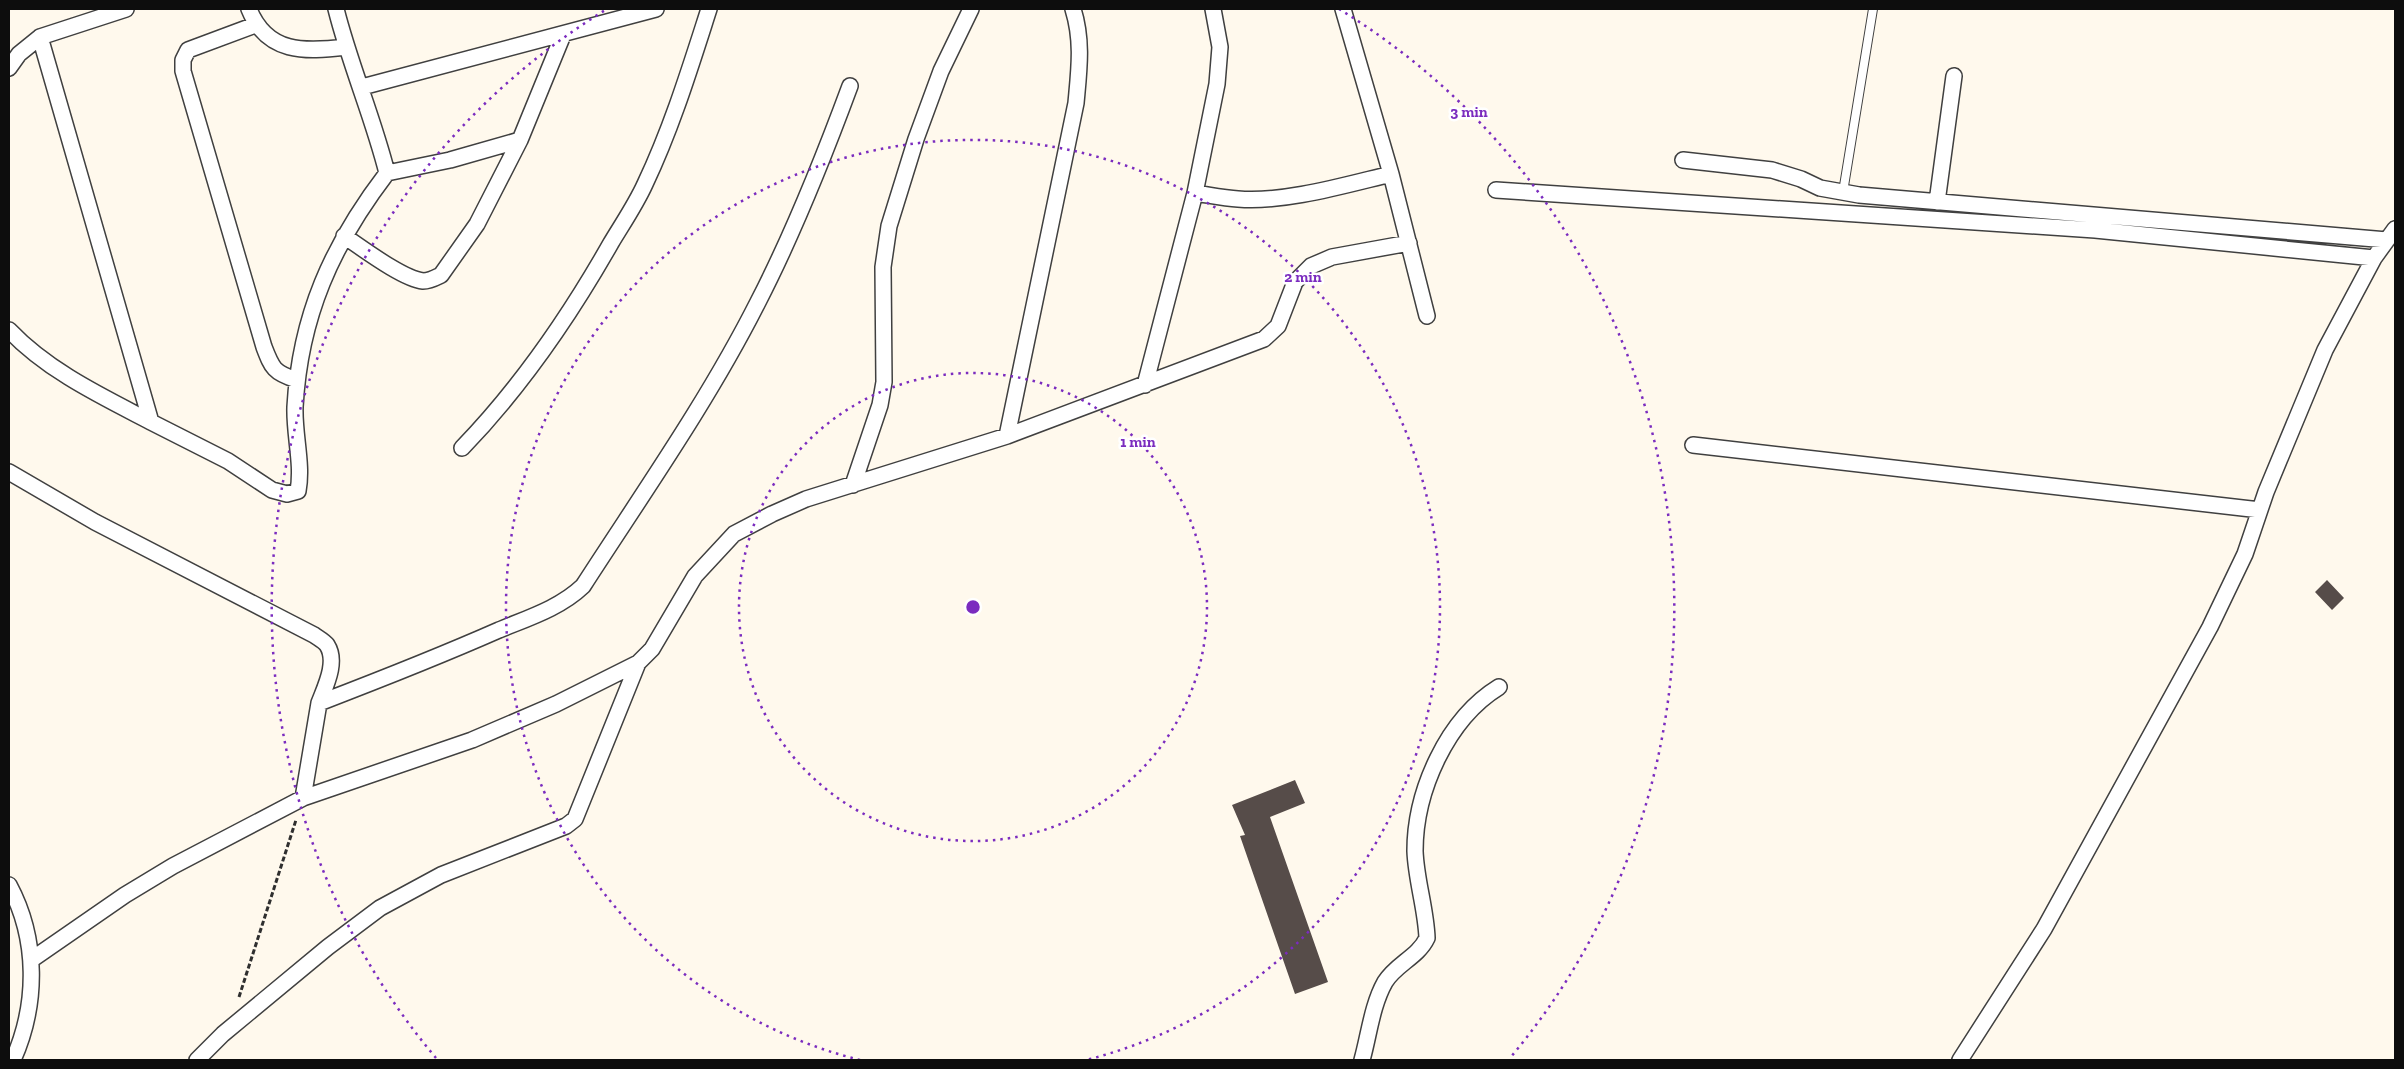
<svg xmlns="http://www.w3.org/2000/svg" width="2404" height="1069" viewBox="0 0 2404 1069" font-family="'Zilla Slab',serif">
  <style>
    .building { fill: #564c49 }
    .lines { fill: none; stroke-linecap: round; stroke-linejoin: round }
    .service-casing { stroke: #404040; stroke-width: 10 }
    .minor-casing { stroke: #404040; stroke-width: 18 }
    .path { stroke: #2f2f2f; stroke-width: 3; stroke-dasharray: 5 2.5; stroke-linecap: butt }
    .service { stroke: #fff; stroke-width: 8 }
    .minor { stroke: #fff; stroke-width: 15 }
    .ring { fill: none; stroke: #7b2cbf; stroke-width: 2.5; stroke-dasharray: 2.5 5 }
    .centre { fill: #7b2cbf; stroke: #fff; stroke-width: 2.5 }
    .ring-label { font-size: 15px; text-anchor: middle; font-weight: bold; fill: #7b2cbf; stroke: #fff; stroke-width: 5; stroke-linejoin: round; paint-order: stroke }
  </style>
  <rect width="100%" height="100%" fill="#fff9ed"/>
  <path class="building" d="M2327,580L2344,598L2332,610L2315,592Z
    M1295,780L1305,803L1270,817L1328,982L1295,994L1240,836L1245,835L1232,805Z"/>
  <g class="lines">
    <g class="service-casing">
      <path id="service" d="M1843,192L1873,9"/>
    </g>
    <g class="minor-casing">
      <path id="minor" d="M249,9C267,54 305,52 346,47
        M336,9C350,65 373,117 387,173
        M1343,9L1391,174L1427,316
        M255,25L188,50L183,60V71L264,347C272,368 274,373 297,380
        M40,37L151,422L228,461L272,490L287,494L298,491C303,464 294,435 295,407C300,316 332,245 387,173L450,160L520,140
        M9,68L19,54L40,37L126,9
        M362,87L656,9
        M1683,160L1772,170L1801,179L1820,188L1859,195L2387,240
        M1496,190L2095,230L2374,258
        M1195,193C1209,195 1224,198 1238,199C1284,203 1345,185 1391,174
        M1937,202L1954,76
        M344,236C362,248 403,279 423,281C430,281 435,278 441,275L477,224L520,140L563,35
        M9,330C48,371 101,396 151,422
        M1145,385L1195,193L1217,84L1220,47L1213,9
        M1007,436L1076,103C1079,70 1083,41 1073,9
        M1693,445L2260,510
        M462,448C521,387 569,317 611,243C623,223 636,204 645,184C672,127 690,68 709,9
        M9,472L95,522L314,635C318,638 324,641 327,645C338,662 325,687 319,703
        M853,485L880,405L884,382L883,267L889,226L916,139L941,71L971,9
        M303,798L319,703C379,680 440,656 499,630C528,618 560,608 583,586C643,493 708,401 758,302C794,232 823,159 850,86
        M9,885C38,939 38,1004 13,1060
        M31,960L125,895L173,866L303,798L472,740L556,704L638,663L652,649L695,576L734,534L772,514L806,499L1007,436L1264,339L1278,326L1295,282L1311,266L1332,257L1409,243
        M197,1060L223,1034L328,947L380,908L441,875L566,826L575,819L638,663
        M1362,1060C1369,1035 1372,1005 1385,982C1396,964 1418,957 1427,938C1426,909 1416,880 1415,851C1415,791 1447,719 1499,687
        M1960,1060L2044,929L2210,627L2245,554L2266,492L2325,350L2374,258L2395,229"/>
    </g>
    <path class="path" d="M239,997L296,820"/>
    <use href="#service" class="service"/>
    <use href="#minor" class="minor"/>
  </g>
  <g class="ring">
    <circle cx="973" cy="607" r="234"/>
    <path d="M860 1060A467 467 0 1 1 1086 1060"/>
    <path d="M436 1058A701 701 0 0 1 607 9M1339 9A701 701 0 0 1 1510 1058"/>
  </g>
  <circle cx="973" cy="607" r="8" class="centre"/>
  <g class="ring-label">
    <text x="1469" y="117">3 min</text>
    <text x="1303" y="282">2 min</text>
    <text x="1138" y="447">1 min</text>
  </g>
  <rect width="2404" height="1069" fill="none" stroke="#0d0d0d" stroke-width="20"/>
</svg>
